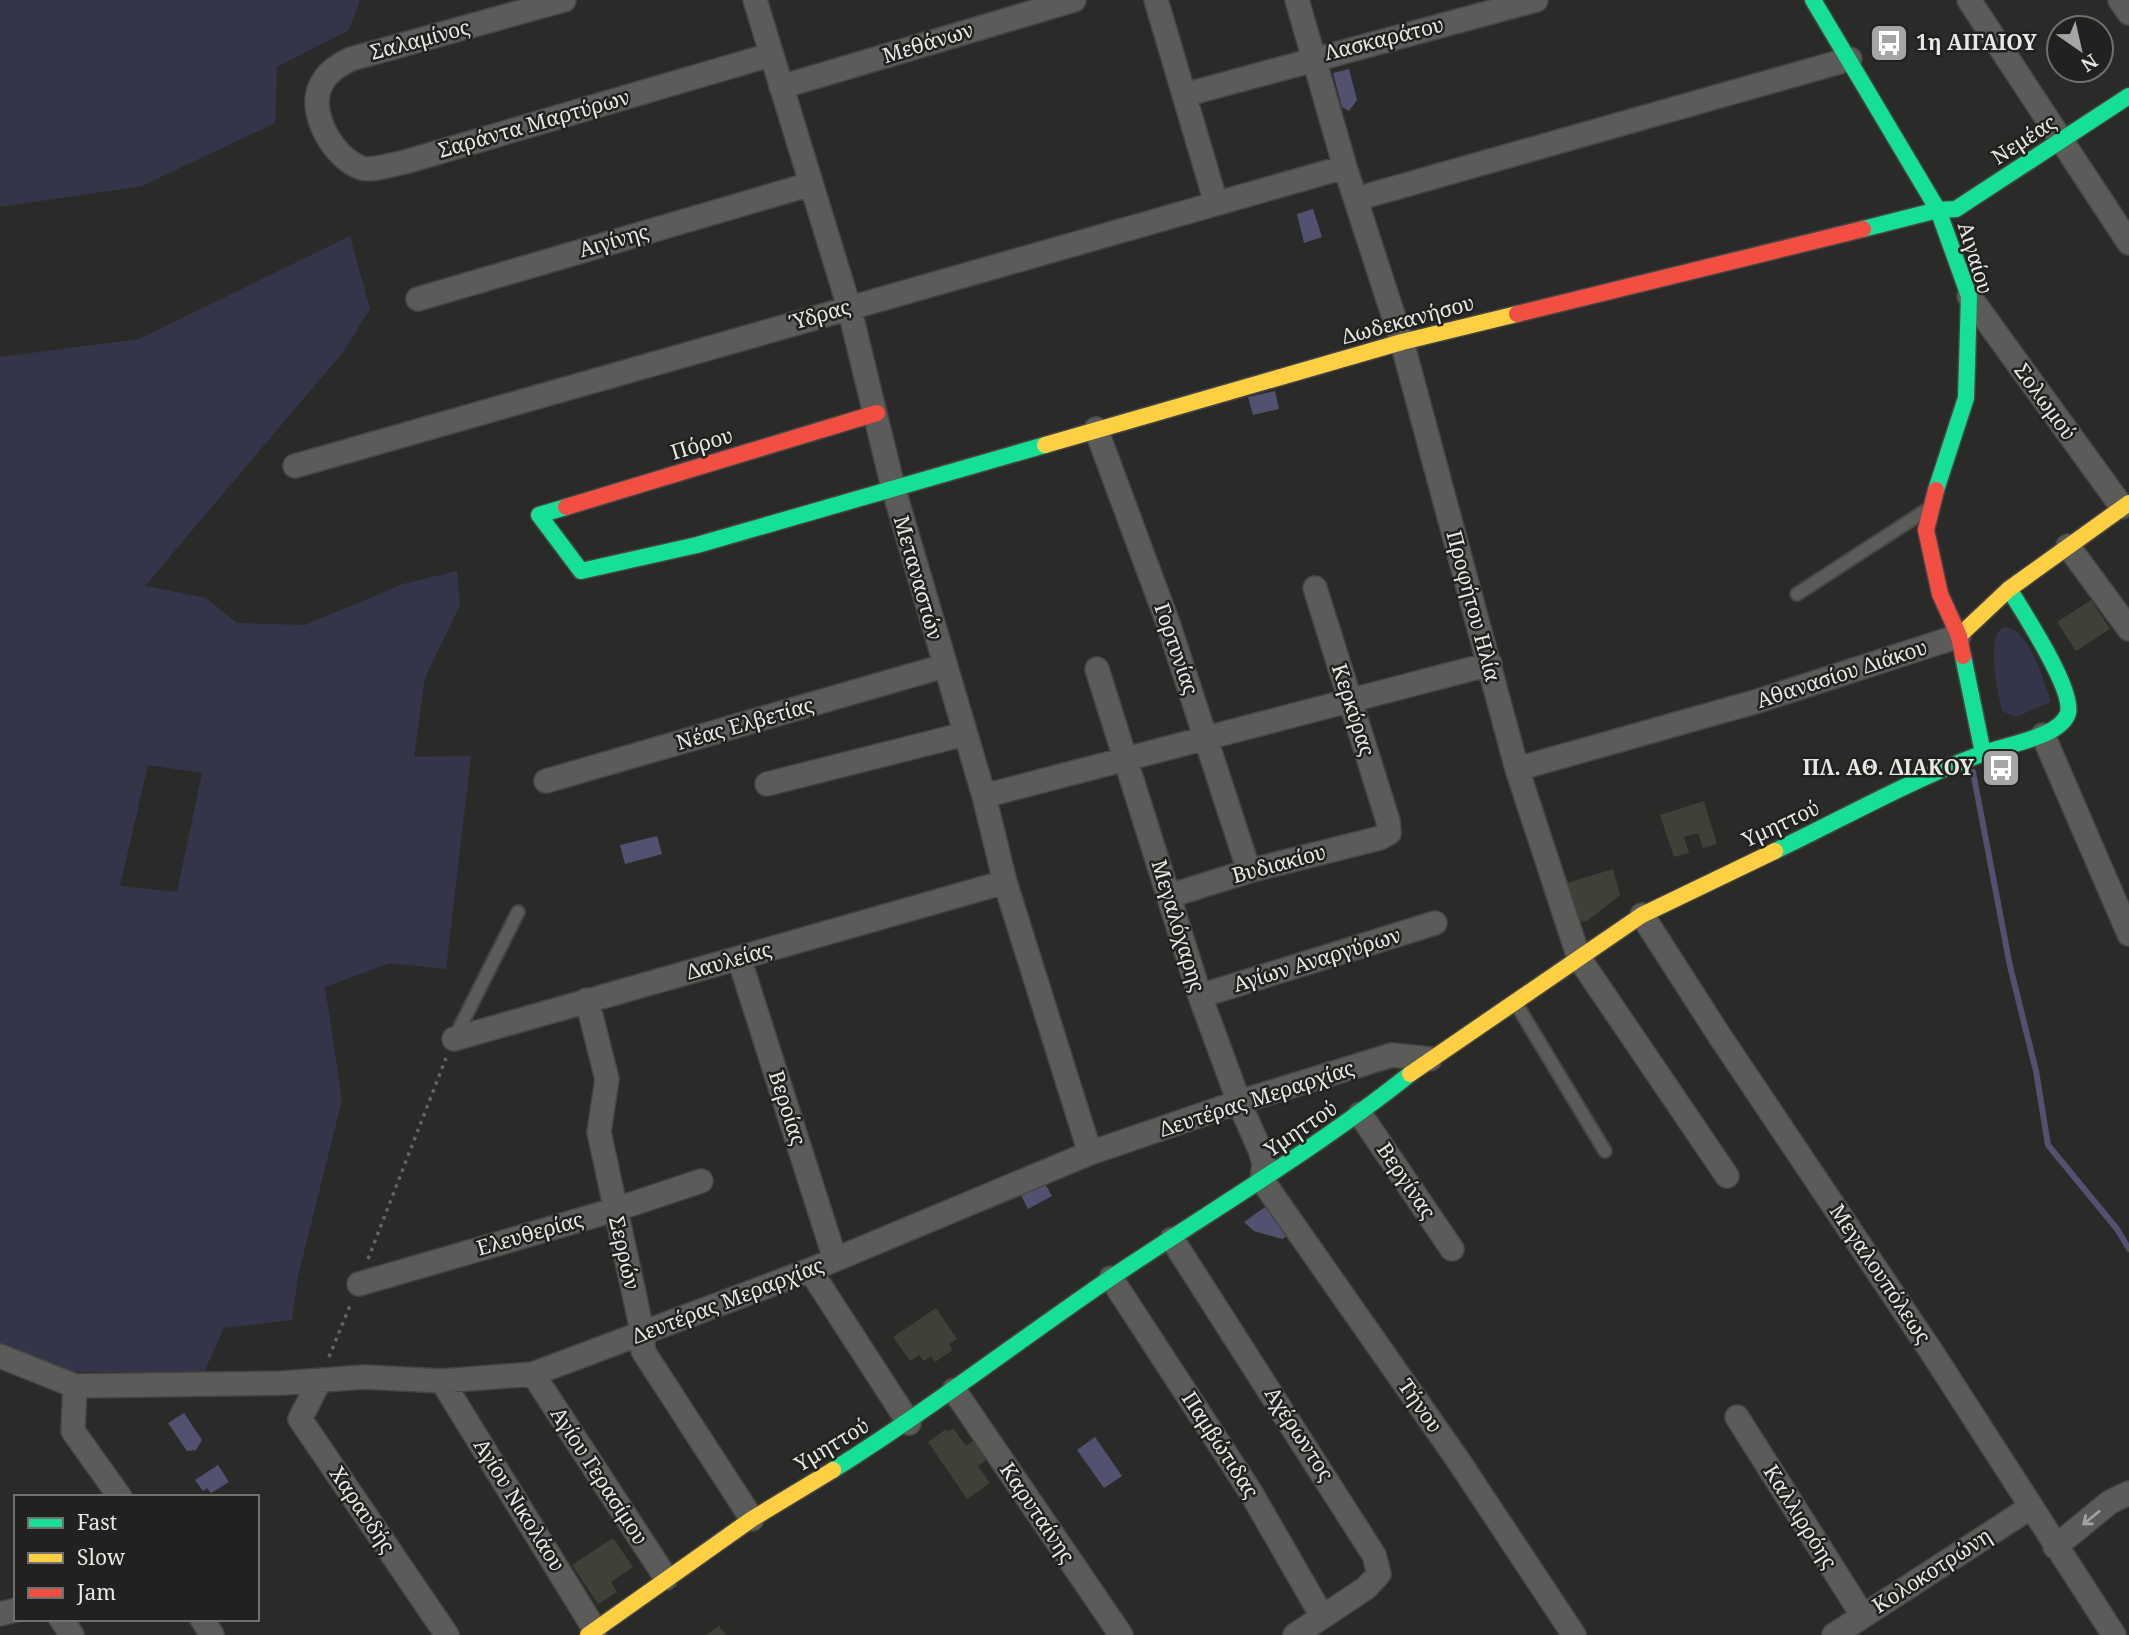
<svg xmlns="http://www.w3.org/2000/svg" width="2129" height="1635" viewBox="0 0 2129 1635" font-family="'Noto Serif',serif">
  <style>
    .green { fill: #343549; fill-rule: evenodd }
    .water { fill: #525170 }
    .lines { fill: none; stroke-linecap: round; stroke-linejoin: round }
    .stream { stroke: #525170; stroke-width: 6 }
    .building { fill: #3f4038 }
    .lane-casing { stroke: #454644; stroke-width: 16 }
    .street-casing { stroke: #454644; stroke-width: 26 }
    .fast-casing { stroke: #454644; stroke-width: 19 }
    .slow-casing { stroke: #454644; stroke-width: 19 }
    .jam-casing { stroke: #454644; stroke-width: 19 }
    .path { stroke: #636462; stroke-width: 3.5; stroke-dasharray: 3.5 5; stroke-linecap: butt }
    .lane { stroke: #5b5c5a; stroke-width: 12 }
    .street { stroke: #5b5c5a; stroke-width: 23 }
    .fast { stroke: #16e098; stroke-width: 16 }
    .slow { stroke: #ffcf43; stroke-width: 16 }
    .jam { stroke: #f24e42; stroke-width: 16 }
    .oneway { stroke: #a1a2a0 }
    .labels { text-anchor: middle; stroke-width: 5; stroke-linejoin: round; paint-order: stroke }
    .street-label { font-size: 21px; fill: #e7e7e5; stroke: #21221f }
    .poi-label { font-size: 21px; font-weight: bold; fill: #e7e7e5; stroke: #21221f; text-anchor: start }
  </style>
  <rect width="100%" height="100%" fill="#2a2b29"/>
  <path class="green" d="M0,0H360L349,30L277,67L275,123L142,186L0,207Z
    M350,236L370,309L343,352L145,586L206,598L237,623L305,625L403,584L457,571L460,605L425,678L414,757L471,756L446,969L390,963L325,987L342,1100L298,1276L292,1320L224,1328L204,1372H69L0,1344V357L139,339ZM148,765L202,773L177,892L120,886Z
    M2003,627C2030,627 2043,681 2051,702L2016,717L2002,711C1998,692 1985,639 2003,627Z"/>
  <path class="water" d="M1349,69L1357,100L1349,111L1342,107L1333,73Z
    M1313,209L1322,237L1304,243L1297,214Z
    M1275,391L1279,409L1253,415L1248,397Z
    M657,836L662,854L625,864L620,845Z
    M1044,1182L1052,1196L1028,1209L1021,1195Z
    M1268,1205L1289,1235L1282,1239L1254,1231L1244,1222Z
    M184,1413L202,1440L196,1450L187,1451L168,1423Z
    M1095,1437L1122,1476L1104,1488L1077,1450Z
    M218,1465L229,1482L211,1493L207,1488L203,1491L195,1480Z"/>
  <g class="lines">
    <path class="stream" d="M1973,772L2010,966L2036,1071L2048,1145L2117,1229L2129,1249"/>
  </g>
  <path class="building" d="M2091,600L2110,629L2076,651L2057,622Z
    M1704,801L1717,844L1703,848L1698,833L1684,837L1689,853L1674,857L1660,815Z
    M1613,869L1620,895L1587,921L1578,922L1567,883Z
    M936,1308L957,1339L949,1344L953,1350L935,1362L931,1356L924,1361L919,1355L910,1361L893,1337Z
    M953,1428L966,1446L975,1439L989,1458L978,1466L990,1483L967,1499L928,1442L946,1429L948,1432Z
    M613,1538L633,1567L611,1582L617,1592L598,1604L572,1565Z
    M719,1626L726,1635H706Z"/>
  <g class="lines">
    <g class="lane-casing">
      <path id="lane" d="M1797,594L1925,511
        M1515,1002L1605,1151
        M454,1039L518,912"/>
    </g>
    <g class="street-casing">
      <path id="street" d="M564,0L351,59C337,66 327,72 320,87C308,114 335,160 362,168C373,171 393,164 405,162L770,55
        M755,0L849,307L893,487L984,796L1005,882L1090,1153
        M1156,0L1216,203
        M1297,0L1345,167L1402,342L1517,769L1579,958L1727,1176
        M1969,0L2129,243
        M2120,0L2129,13
        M781,87L1074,0
        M1184,95L1536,0
        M1356,199L1850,59
        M1969,296L2122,507
        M418,299L811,184
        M1096,429L1168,623L1249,871
        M295,466L1345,167
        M2068,546L2129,629
        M1097,669L1200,996L1239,1102L1260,1150L1264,1163L1262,1180L1458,1460L1574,1635
        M2043,735L2129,934
        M1517,769L1758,701L1959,636
        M546,781L944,666
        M767,784L965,734
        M984,796L1490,664
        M1169,896L1249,871L1380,838L1389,833L1388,821L1315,588
        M1642,915L1719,1035L1933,1354L2114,1635
        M739,958L835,1259
        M1200,996L1435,923
        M587,1000L607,1079L599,1132L643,1335V1351L752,1519
        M454,1039L1005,882
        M1360,1114L1452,1249
        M1172,1239L1374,1555L1379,1574L1366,1588L1295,1635
        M810,1270L909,1423
        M1111,1278L1250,1491L1322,1616
        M359,1284L614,1210L701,1181
        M0,1356L75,1386L283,1383L364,1377L442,1381L533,1374L810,1270L1090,1153L1239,1102L1392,1055L1430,1059
        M533,1374L666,1578
        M442,1381L595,1630
        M319,1382L300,1419L447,1635
        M75,1386L73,1431L120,1497
        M954,1390L1121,1635
        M1737,1417L1863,1616
        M2055,1547L2110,1502L2129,1493
        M0,1614L16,1610
        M61,1619L72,1635
        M202,1619L212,1635
        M1834,1635L2031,1507"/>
    </g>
    <g class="fast-casing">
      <path id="fast" d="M1813,0L1938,210L1969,296L1966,398L1936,490
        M1863,229L1938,210L1956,209L2129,96
        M566,507L539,515L581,571L697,545L1045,445
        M1963,656L1983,753
        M1775,851C1844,818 1912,779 1984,753C2005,745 2061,737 2068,713C2074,689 2023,612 2009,589
        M833,1470C929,1410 1018,1341 1112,1277C1212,1210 1316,1149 1410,1074"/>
    </g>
    <g class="slow-casing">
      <path id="slow" d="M1045,445L1402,342L1517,314
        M1959,636L2009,589L2129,503
        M1410,1074L1642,915L1775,851
        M588,1635L752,1519L833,1470"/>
    </g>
    <g class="jam-casing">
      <path id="jam" d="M1517,314L1863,229
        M1936,490L1926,530L1940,594L1959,636L1963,656
        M566,507L877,413"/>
    </g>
    <path class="path" d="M368,1259L446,1058
      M329,1357L351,1303"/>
    <use href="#lane" class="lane"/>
    <use href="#street" class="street"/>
    <use href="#fast" class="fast"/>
    <use href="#slow" class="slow"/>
    <use href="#jam" class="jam"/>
  </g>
  <defs><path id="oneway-shaft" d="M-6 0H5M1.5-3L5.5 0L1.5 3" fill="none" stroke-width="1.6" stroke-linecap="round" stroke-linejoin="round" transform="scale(1.75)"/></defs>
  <use class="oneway" href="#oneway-shaft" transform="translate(2091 1518) rotate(141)"/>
  <defs>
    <g id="bus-square" transform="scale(2.0125)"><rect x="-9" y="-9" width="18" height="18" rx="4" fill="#a5a5a3" stroke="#21221f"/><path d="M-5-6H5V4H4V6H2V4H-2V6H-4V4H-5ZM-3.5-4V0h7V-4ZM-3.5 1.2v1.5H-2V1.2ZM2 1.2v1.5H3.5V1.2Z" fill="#fff"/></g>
  </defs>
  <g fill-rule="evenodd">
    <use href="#bus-square" x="1889" y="43"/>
    <use href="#bus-square" x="2001" y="768"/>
  </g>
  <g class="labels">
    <g class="street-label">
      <text transform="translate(1384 39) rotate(-14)" y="7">Λασκαράτου</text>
      <text transform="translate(420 40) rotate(-15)" y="7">Σαλαμίνος</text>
      <text transform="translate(928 43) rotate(-17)" y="7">Μεθάνων</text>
      <text transform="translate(534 124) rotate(-16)" y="7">Σαράντα Μαρτύρων</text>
      <text transform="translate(2024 140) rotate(-33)" y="7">Νεμέας</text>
      <text transform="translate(614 241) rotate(-16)" y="7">Αιγίνης</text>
      <text transform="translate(1975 258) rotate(73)" y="7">Αιγαίου</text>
      <text transform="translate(820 315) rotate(-16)" y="7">Ύδρας</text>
      <text transform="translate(1408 320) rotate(-15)" y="7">Δωδεκανήσου</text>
      <text transform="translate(2045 402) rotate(54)" y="7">Σολωμού</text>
      <text transform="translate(702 444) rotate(-17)" y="7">Πόρου</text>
      <text transform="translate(918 578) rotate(74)" y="7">Μεταναστών</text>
      <text transform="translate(1473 606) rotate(75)" y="7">Προφήτου Ηλία</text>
      <text transform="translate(1176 649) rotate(71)" y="7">Γορτυνίας</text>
      <text transform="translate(1842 674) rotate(-18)" y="7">Αθανασίου Διάκου</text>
      <text transform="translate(1353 710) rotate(72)" y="7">Κερκύρας</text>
      <text transform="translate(745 724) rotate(-16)" y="7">Νέας Ελβετίας</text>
      <text transform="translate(1781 824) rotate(-25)" y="7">Υμηττού</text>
      <text transform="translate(1279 864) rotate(-15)" y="7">Βυδιακίου</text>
      <text transform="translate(1178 926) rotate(73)" y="7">Μεγαλόχαρης</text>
      <text transform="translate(1317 960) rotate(-17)" y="7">Αγίων Αναργύρων</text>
      <text transform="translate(729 961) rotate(-16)" y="7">Δαυλείας</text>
      <text transform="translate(1257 1099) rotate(-18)" y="7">Δευτέρας Μεραρχίας</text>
      <text transform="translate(787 1108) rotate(72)" y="7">Βεροίας</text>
      <text transform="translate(1301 1129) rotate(-34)" y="7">Υμηττού</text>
      <text transform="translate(1406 1181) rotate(56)" y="7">Βεργίνας</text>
      <text transform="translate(530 1234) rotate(-16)" y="7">Ελευθερίας</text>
      <text transform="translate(624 1253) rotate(77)" y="7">Σερρών</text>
      <text transform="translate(1880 1274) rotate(56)" y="7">Μεγαλουπόλεως</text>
      <text transform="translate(728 1301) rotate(-21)" y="7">Δευτέρας Μεραρχίας</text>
      <text transform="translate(1420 1406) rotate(55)" y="7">Τήνου</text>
      <text transform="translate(1299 1434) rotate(57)" y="7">Αχέρωντος</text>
      <text transform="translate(832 1445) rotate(-31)" y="7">Υμηττού</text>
      <text transform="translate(1220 1445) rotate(57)" y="7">Παμβώτιδας</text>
      <text transform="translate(599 1476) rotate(57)" y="7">Αγίου Γερασίμου</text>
      <text transform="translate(519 1505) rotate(58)" y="7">Αγίου Νικολάου</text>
      <text transform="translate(362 1510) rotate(56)" y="7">Χαραυδής</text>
      <text transform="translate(1037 1513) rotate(56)" y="7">Καρυταίνης</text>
      <text transform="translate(1800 1517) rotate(58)" y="7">Καλλιρρόης</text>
      <text transform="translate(1932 1571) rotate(-33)" y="7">Κολοκοτρώνη</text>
    </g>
    <g class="poi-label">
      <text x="1916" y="50">1η ΑΙΓΑΙΟΥ</text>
      <text x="1974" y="775" text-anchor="end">ΠΛ. ΑΘ. ΔΙΑΚΟΥ</text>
    </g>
  </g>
  <rect x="14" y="1495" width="245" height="126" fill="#21221f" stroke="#70716e" stroke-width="2"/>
  <rect x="28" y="1518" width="35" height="10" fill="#16e098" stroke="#70716e" stroke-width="2"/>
  <text x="77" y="1530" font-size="21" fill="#e7e7e5">Fast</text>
  <rect x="28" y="1553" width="35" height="10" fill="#ffcf43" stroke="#70716e" stroke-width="2"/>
  <text x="77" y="1565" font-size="21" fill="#e7e7e5">Slow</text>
  <rect x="28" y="1588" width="35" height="10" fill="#f24e42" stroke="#70716e" stroke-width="2"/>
  <text x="77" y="1600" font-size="21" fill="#e7e7e5">Jam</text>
  <g transform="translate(2080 49) rotate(146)"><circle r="33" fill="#21221f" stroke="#70716e" stroke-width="2"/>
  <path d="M0-5L12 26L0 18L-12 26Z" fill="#a5a5a3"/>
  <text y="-10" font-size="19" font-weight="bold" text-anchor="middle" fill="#e7e7e5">N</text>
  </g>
</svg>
